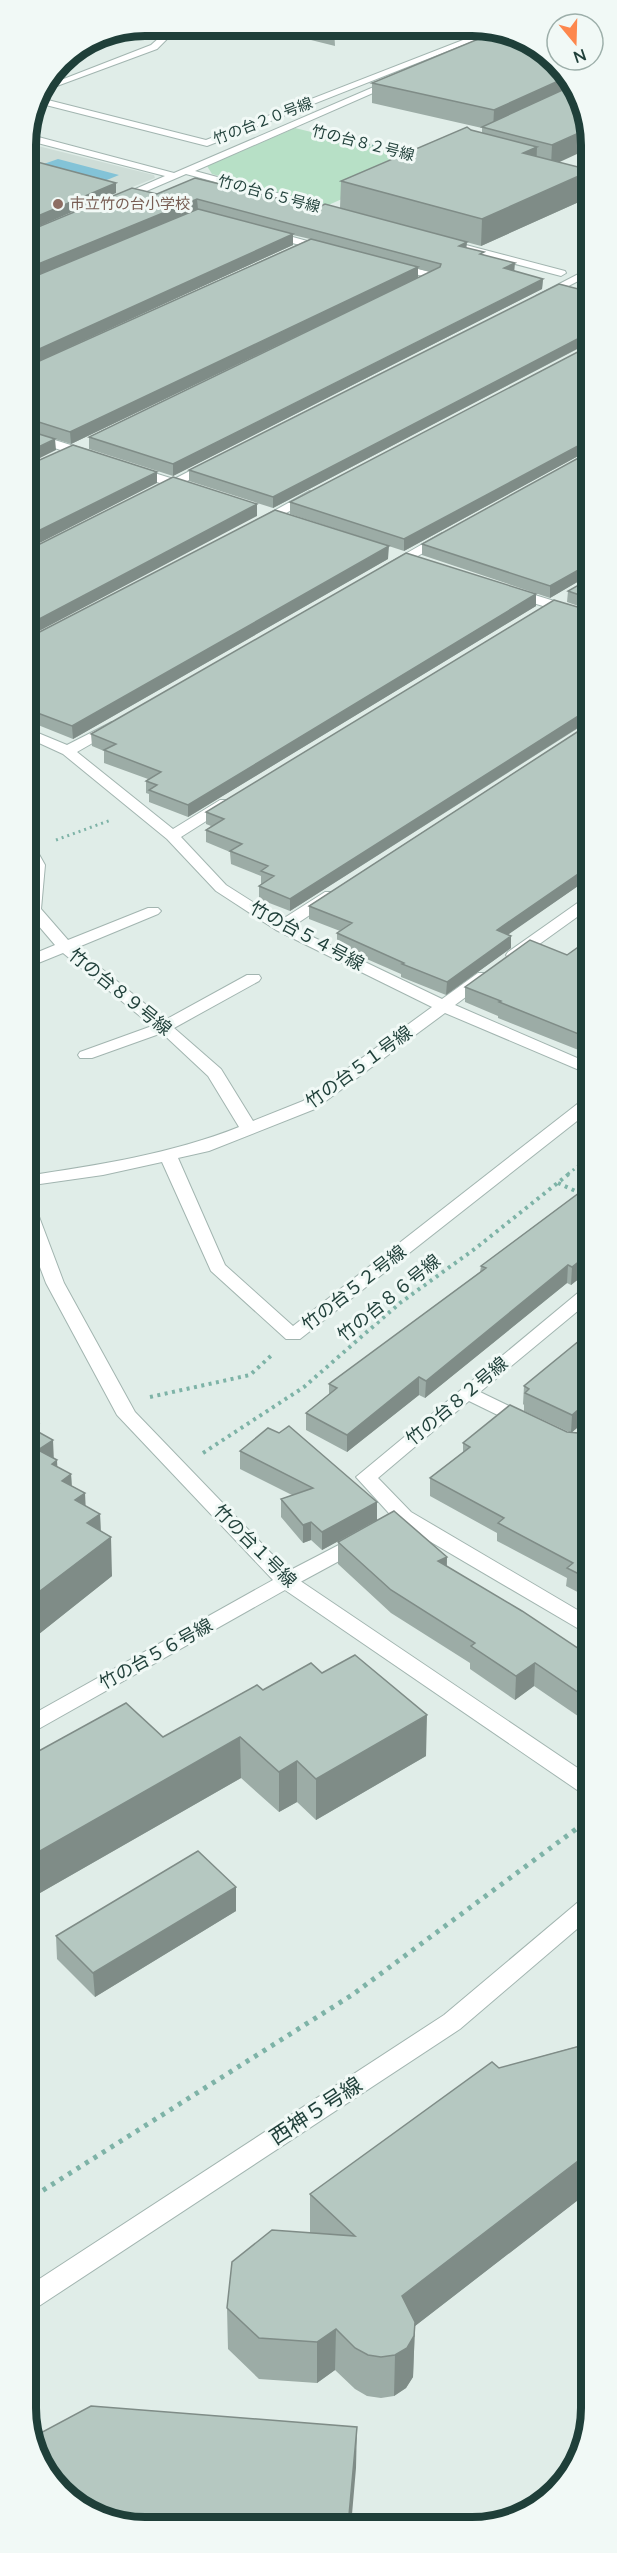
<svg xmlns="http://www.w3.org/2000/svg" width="617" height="2553" viewBox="0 0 617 2553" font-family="Lato,'Noto Sans JP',sans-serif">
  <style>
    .built { fill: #ceddd7 }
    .green { fill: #b7e0c6 }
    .water { fill: #83c3d7 }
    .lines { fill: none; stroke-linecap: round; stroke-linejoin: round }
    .pedestrian-casing { stroke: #a2b5b0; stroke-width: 2 }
    .minor-casing { stroke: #a2b5b0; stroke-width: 2 }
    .tertiary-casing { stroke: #a2b5b0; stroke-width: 2 }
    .path-far3 { stroke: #7eb3a7; stroke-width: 2; stroke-dasharray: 1.5 2; stroke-linecap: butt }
    .path-far2 { stroke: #7eb3a7; stroke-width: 3; stroke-dasharray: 2 4; stroke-linecap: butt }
    .path-far1 { stroke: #7eb3a7; stroke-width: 4; stroke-dasharray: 3 4.5; stroke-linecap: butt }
    .path { stroke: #7eb3a7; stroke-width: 5; stroke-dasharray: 4 6; stroke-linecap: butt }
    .pedestrian { fill: #fff; fill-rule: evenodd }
    .minor { fill: #fff; fill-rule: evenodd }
    .tertiary { fill: #fff; fill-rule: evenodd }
    .wall { fill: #9caca6; fill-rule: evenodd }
    .shaded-wall { fill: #7f8c87 }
    .building { fill: #b5c8c1; stroke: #7f8c87; stroke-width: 1.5 }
    .education-dot { fill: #8d6e63; stroke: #f1f9f6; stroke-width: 2 }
    .labels { text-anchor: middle; stroke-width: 6; stroke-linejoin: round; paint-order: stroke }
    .far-street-label { font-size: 15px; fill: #1f3f39; stroke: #f1f9f6 }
    .far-education-label { font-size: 15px; fill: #785e54; stroke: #f1f9f6; text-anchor: start }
    .street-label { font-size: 18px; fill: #1f3f39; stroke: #f1f9f6 }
    .near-street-label { font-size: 21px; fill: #1f3f39; stroke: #f1f9f6 }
    .rim { fill: none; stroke: #1f3f39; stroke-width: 8 }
  </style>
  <rect width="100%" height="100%" fill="#e0ede8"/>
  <path class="built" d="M26,143L154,175L155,178L26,230Z"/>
  <path class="green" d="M295,128L429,161L326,206L212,174L207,166Z"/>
  <path class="water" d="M58,159L119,175L97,184L35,167Z"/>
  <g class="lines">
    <g class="pedestrian-casing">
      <path id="pedestrian" d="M390,80L398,82L195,171L344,211L345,213L340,216L186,174L121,202L116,199L117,197L165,176L26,140L27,134L174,173Z
        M462,244L565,271L566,273L561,276L458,249V245Z"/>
    </g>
    <g class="minor-casing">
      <path id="minor" d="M164,26H172L168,38L157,49L38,93L43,87L151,45L160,37Z
        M481,33L488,35L207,146L34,102L36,97L206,140Z
        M271,231L329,247L330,249L325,252L267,236L266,234Z
        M396,263L438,274L439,276L434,279L392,268V264Z
        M26,431L93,452L95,455L89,459L26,439Z
        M135,467L193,485L195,488L189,492L131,474V468Z
        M310,491L316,495L314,498L262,526L258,527L252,523Z
        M442,533L448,537L446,540L395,569H385L384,566Z
        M512,588L577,608L579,611L572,615L507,595L506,592L507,589Z
        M112,722L119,726L117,729L77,752L173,829L220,800H230L232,803L230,806L181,837L226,885L281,920L325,892H335L338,895L335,898L292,927L442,999L478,973H490L492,976L490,979L455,1005L591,1064V1075L445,1013L315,1109L209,1151L178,1158L225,1265L293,1326L585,1098L591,1097V1110L300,1339H286L211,1271L162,1162L103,1175L26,1186V1176C99,1165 171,1154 239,1127L208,1076L162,1033L92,1058H80L78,1055L80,1052L152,1026L63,953L26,968V957L55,945L26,911L31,865L26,857V839L31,840L45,865L41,909L68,940L148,908H158L161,911L158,914L76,948L165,1020L247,975H259L261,978L259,981L174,1028L221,1069L253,1121L303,1101L432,1007L276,930L216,891L167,839L63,754L26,737V728L67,745Z
        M591,896V907L520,958H508L506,955L508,952L586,897Z
        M591,1286V1300L480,1392L532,1417L535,1421L532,1425H518L469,1401L378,1478L411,1512L591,1618V1634L584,1632L397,1522L356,1477L585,1287Z
        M358,1535L365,1537L368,1542L365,1547L293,1586L286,1588L279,1586L276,1581L279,1576Z"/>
    </g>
    <g class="tertiary-casing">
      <path id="tertiary" d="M429,27L450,28L512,41L508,44Z
        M590,268V275L545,298H537L536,296Z
        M209,461L213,462V468L163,493L159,494L153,490Z
        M26,1201L32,1202L35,1206L64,1283L135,1412L293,1576L591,1777V1796L583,1794L285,1590L26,1736V1718L273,1580L117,1415L46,1283L26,1230Z
        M591,1895V1917L460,2029L36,2308L27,2311V2287L444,2015L583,1898Z"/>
    </g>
    <path class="path-far3" d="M331,136L408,154"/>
    <path class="path-far2" d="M56,840L111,820
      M568,1174L591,1156"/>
    <path class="path-far1" d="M558,1183L582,1194
      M150,1397L250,1375L273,1354
      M203,1453L304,1387L400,1303L476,1248L570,1173"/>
    <path class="path" d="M26,2201L352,1995L591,1818"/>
    <use href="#pedestrian" class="pedestrian"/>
    <use href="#minor" class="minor"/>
    <use href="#tertiary" class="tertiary"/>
  </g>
  <path class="wall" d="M255,26L334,27L335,46Z
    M557,61L559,162L590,197L481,246L340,208L341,181L471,130L482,133V128L372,103V83Z
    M195,178L467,248L484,255L514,271L543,279L542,289L173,476L89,449V437L430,272L418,269V278L71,444L26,430V280L198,209L26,280L157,194ZM293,235L310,239L36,362L293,245Z
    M590,292L591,342L273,508L189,481V470Z
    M591,345V449L404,551L290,514V502Z
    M591,451V574L550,598L422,555V544Z
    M388,559L73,739L28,721V717H26V639Z
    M591,578V720L290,911L259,899V886L262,884H261V876L231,864L230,852L206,842V830L211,826L206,824V812L587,609L567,602L568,591Z
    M536,594V606L188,817L149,802V794L146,793V781L148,779L104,763V751L92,746L91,734Z
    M591,723V877L508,934L511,948L446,995L401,977V974L337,946V933L340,931L309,919V906Z
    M591,938V1055L498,1018V1016L465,1002V987L567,955Z
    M591,1184V1269L571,1285L567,1283L425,1398L419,1395L347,1452L306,1430V1413L329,1394V1384L480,1272L481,1266Z
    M591,1331L583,1423L572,1432L578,1433L588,1428L591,1425V1599L566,1586L567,1578L497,1541V1533L430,1496V1478L463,1452V1443L569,1432L524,1411V1405L523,1404L524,1386Z
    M26,1413L27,1417L39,1424V1432L54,1459L57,1460V1467L71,1474L72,1486L85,1493V1506L100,1514L101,1531L112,1576L39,1634L26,1626Z
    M240,1451L377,1502V1520L322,1550L311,1540L303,1543L281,1517V1499L292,1495L240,1469Z
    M338,1542L447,1557V1566L591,1657V1725L534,1686L515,1700L470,1669V1663L391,1613L338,1564Z
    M322,1673L426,1756L316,1820L297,1802L279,1812L241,1778L26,1901V1758L163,1737L263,1690Z
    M236,1887V1911L95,1997L57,1959L56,1936Z
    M584,2020H591V2190L415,2326L413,2377L406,2388L394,2396L381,2398L367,2396L355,2389L335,2370L317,2383L259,2379L228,2349L227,2308L310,2233V2194L499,2068L582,2045Z"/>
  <path class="shaded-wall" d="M565,78L573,94L493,130L494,110Z
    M590,128V148L551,166L552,145Z
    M537,147L536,173L523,153Z
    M590,171V197L481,246L482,219Z
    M116,183V193L26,232V221Z
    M197,199L198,209L26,280V269Z
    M293,234V245L26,367V355Z
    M467,242L466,253L459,246Z
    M515,263L514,274L504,268Z
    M418,267V278L71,444L70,432Z
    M543,279L542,289L173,476V464Z
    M591,332L590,342L273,508V497Z
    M55,439L56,450L26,465V453Z
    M591,439V449L404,551V539Z
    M157,472V483L26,550V537Z
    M257,504V516L26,638V626Z
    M389,546L388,559L73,739L72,726Z
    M591,563V574L550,598V586Z
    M536,594V606L188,817V805Z
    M590,708V720L290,911V899Z
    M591,865V877L496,943L497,930Z
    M511,936V948L446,995L447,982Z
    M591,1252V1269L571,1285L572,1267Z
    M568,1265L567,1283L425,1398L426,1381Z
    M419,1377V1395L347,1452V1435Z
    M591,1404V1422L583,1423L571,1433L572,1415L584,1405Z
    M39,1424L41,1448L53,1440L54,1462L57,1460L59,1499L41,1489L33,1429Z
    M71,1474L73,1513L62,1481Z
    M85,1493L87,1533L75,1500Z
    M377,1502V1520L322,1550V1532Z
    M100,1514L101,1544L111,1537L112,1576L39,1634L36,1594L87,1523Z
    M311,1522V1540L303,1543V1525Z
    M447,1557L446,1580L438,1561Z
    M535,1663L534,1686L515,1700L516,1676Z
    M427,1715L426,1756L316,1820V1779Z
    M240,1737L241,1778L26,1901V1859Z
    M297,1761V1802L279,1812V1772Z
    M236,1887V1911L95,1997L93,1973Z
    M591,2151V2190L415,2326L413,2377L406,2388L394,2396L395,2355L402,2296Z
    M336,2329L335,2370L317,2383V2342Z
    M357,2427L356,2468L351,2526H348Z"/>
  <path class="building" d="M325,27H334L335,29Z
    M500,30L557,61L565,78L494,110L372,83Z
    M569,87L590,128L552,145L482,127Z
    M467,127L471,130L537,147L523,153L590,170V171L482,219L341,181Z
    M26,159L116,183L26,221Z
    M195,178L317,208L325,204L467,242L459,246L484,252L480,254L515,263L504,268L543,279L173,464L89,437L440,267L441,264L197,199L26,269V232L132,188L157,194Z
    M198,209L293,234L26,355V280Z
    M311,239L418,267L70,432L26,418V367Z
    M559,284L590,292L591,332L273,497L189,470Z
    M591,345V439L404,539L290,502Z
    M26,430L55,439L26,453Z
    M73,445L157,472L26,537V466Z
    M591,451V563L550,586L422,544Z
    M173,477L257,504L26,626V551Z
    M275,510L389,546L72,726L27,709L31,706L26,704V639Z
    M406,553L536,594L188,805L149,790L157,785L146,781L161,772L104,750L116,744L91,734Z
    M591,578V599L568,591Z
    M554,600L591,611V708L290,899L259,886L274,876L261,871L268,866L230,851L242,844L206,830L224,819L206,812Z
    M591,723V865L497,930L511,936L447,982L402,964L404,963L337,933L352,923L309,906Z
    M591,938V1039L499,1002L501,1001L465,987L530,940L567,955Z
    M591,1184V1252L572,1267L568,1265L426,1381L419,1377L347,1435L306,1413L337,1388L329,1384L486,1268L481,1266Z
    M591,1331V1404L584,1405L572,1415L525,1393L529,1389L524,1386Z
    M510,1405L567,1432L578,1433L588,1428L591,1425V1580L567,1568L573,1563L498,1523L504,1518L430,1478L470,1447L463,1443Z
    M26,1417L39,1424L33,1429L53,1440L38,1450L57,1460L52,1464L71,1474L62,1481L85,1493L75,1500L100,1514L87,1523L111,1537L36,1594L26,1588Z
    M289,1426L377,1502L322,1532L311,1522L303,1525L281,1499L313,1488L240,1451L268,1428L279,1433Z
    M394,1511L447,1557L438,1561L522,1611L591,1657V1701L535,1663L516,1676L471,1646L475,1643L391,1590L338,1542Z
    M355,1655L427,1715L316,1779L297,1761L279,1772L240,1737L26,1859V1758L126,1703L163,1737L257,1685L263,1690L311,1663L322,1673Z
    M198,1851L236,1887L93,1973L56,1936Z
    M584,2020H591V2151L402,2296L415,2322L414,2336L407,2348L395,2355L381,2357L368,2355L355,2348L336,2329L317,2342L259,2338L227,2308L232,2262L272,2230L355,2236L310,2194L492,2062L499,2068L584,2045Z
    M91,2406L357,2427L348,2526L121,2525L60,2492L33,2437Z"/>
  <circle class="education-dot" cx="58" cy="204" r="6"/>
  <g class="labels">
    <g class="far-street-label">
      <text transform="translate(263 121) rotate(-21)" y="5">竹の台２０号線</text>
      <text transform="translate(363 143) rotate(14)" y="5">竹の台８２号線</text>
      <text transform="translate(269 194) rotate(15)" y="5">竹の台６５号線</text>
    </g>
    <g class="far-education-label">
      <text x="70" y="209">市立竹の台小学校</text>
    </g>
    <g class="street-label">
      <text transform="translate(307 936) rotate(28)" y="6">竹の台５４号線</text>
      <text transform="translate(120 992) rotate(39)" y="6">竹の台８９号線</text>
      <text transform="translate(359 1067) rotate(-36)" y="6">竹の台５１号線</text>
      <text transform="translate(354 1288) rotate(-38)" y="6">竹の台５２号線</text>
      <text transform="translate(389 1298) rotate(-39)" y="6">竹の台８６号線</text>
      <text transform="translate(457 1401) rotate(-40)" y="6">竹の台８２号線</text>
      <text transform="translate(255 1546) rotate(45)" y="6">竹の台１号線</text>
      <text transform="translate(156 1654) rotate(-29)" y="6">竹の台５６号線</text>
    </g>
    <g class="near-street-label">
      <text transform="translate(316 2111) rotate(-33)" y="7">西神５号線</text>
    </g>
  </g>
  <path d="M0 0H617V2553H0ZM145 36H472A109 109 0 0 1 581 145V2408A109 109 0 0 1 472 2517H145A109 109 0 0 1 36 2408V145A109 109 0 0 1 145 36Z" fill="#f1f9f6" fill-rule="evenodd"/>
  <path class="rim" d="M145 36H472A109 109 0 0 1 581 145V2408A109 109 0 0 1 472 2517H145A109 109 0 0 1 36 2408V145A109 109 0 0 1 145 36Z"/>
  <g transform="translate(575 42) rotate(161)"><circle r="28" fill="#f1f9f6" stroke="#9dafaa" stroke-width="1.5"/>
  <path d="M0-4.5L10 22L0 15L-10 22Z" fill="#fd874d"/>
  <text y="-9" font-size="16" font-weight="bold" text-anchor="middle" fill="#1f3f39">N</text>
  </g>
</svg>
